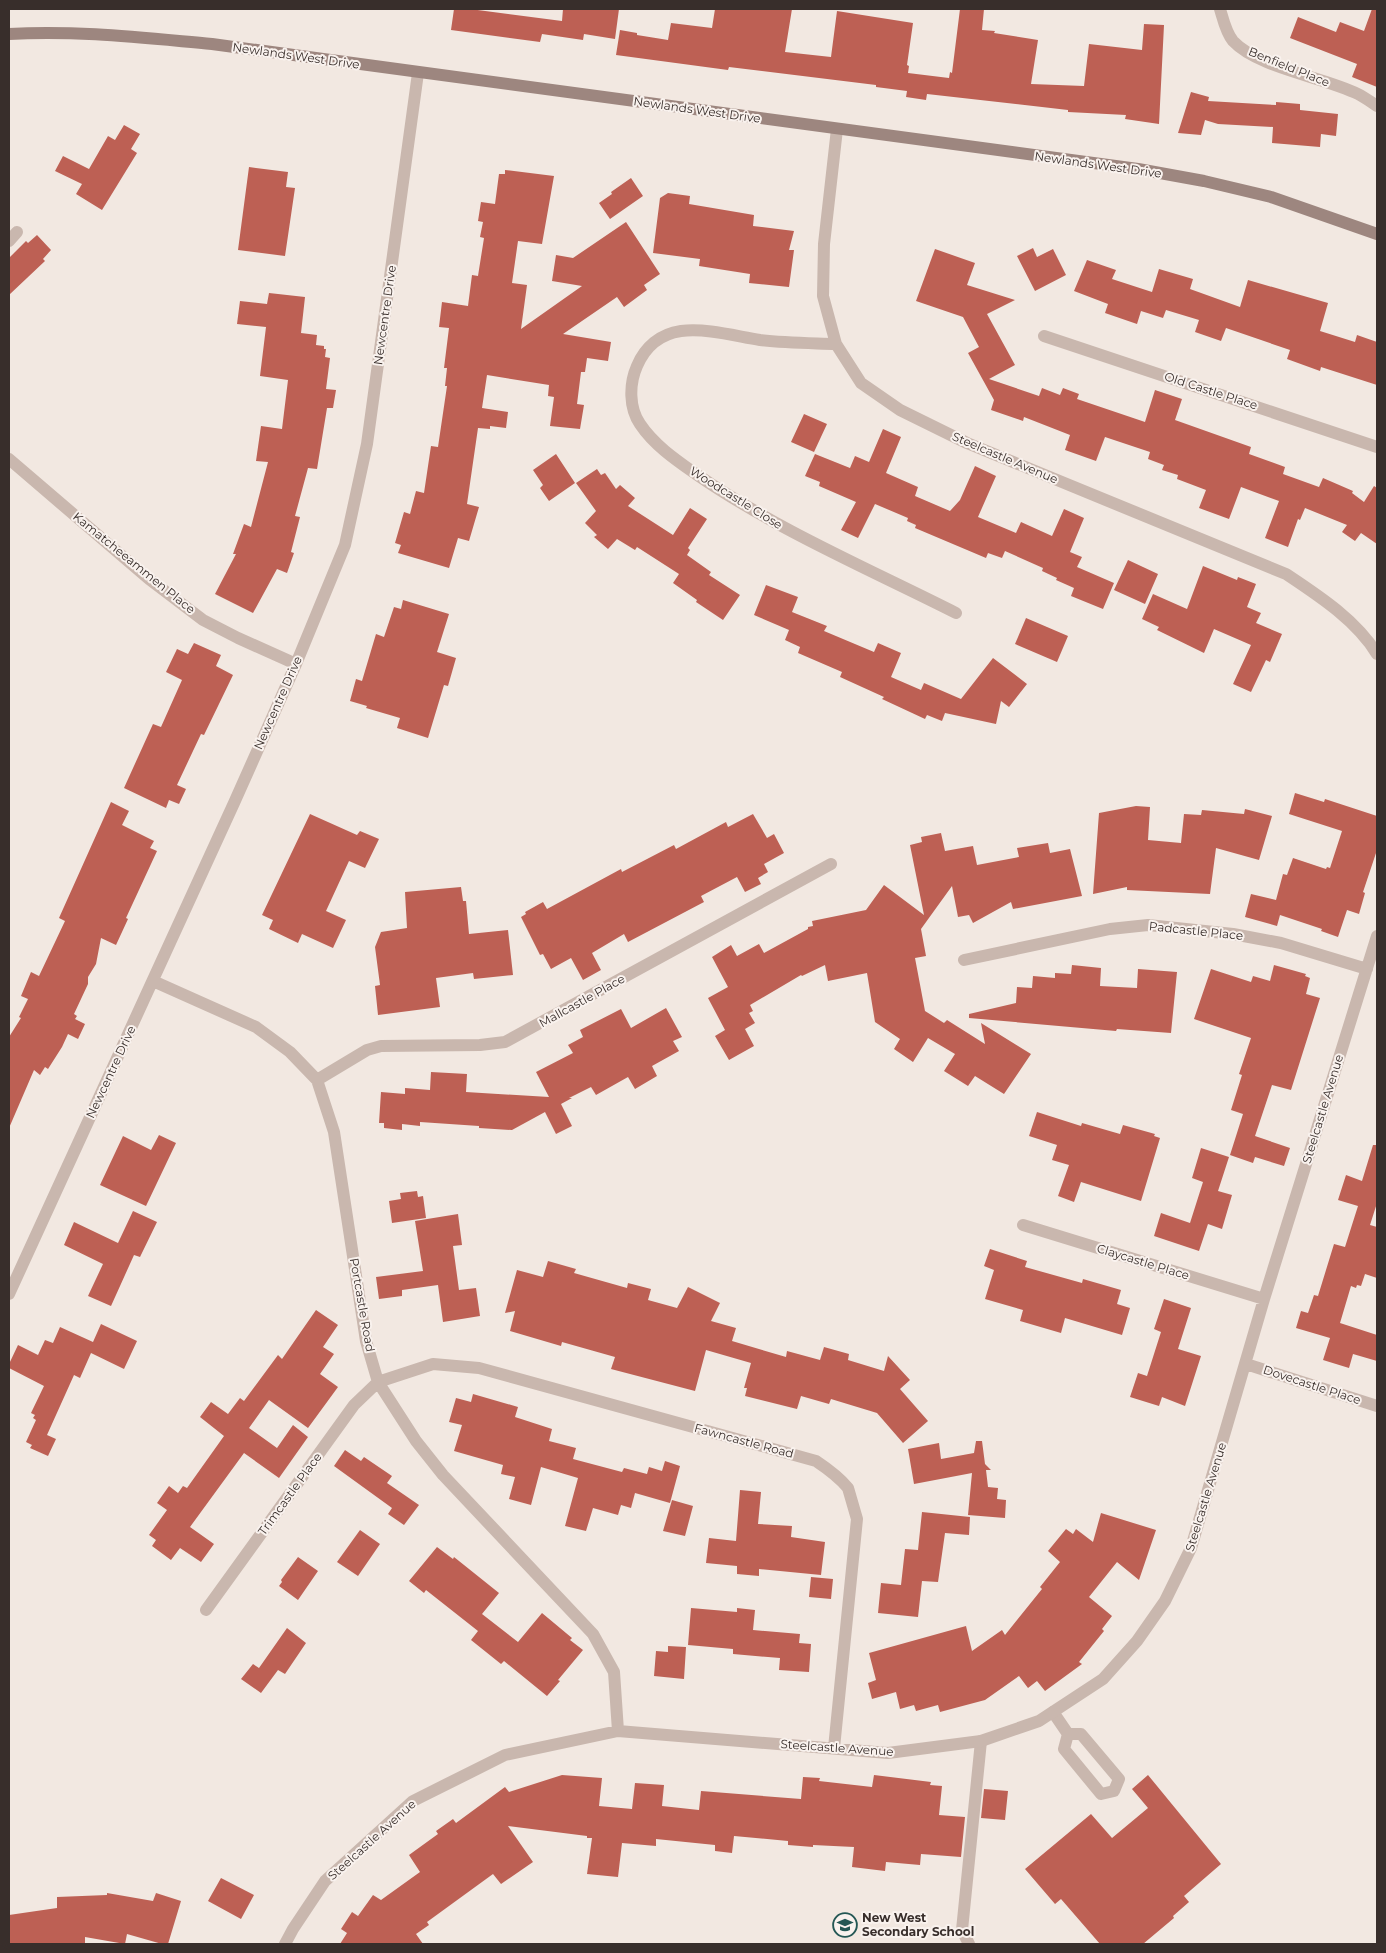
<svg xmlns="http://www.w3.org/2000/svg" width="1386" height="1953" viewBox="0 0 1386 1953" font-family="Montserrat,sans-serif">
  <style>
    .building { fill: #bd6054 }
    .lines { fill: none; stroke-linecap: round; stroke-linejoin: round }
    .lane { stroke: #c9b7ae; stroke-width: 12 }
    .street { stroke: #c9b7ae; stroke-width: 12 }
    .secondary { stroke: #9d867f; stroke-width: 12 }
    .labels { text-anchor: middle; stroke-width: 4; stroke-linejoin: round; paint-order: stroke }
    .street-label { font-size: 12px; fill: #382e2b; stroke: #f9f2ee }
    .poi-label { font-size: 12px; font-weight: bold; fill: #382e2b; stroke: #f9f2ee; text-anchor: start }
  </style>
  <rect width="100%" height="100%" fill="#f2e8e1"/>
  <path class="building" d="M454,9H470L562,21L563,9H619L615,39L584,34L583,40L542,34L540,42L451,30Z
    M715,9H792L785,52L831,57L837,11L913,23L907,65L909,66L908,73L949,78L950,72L952,73L960,9H984L982,30L995,31L994,33L1038,40L1031,84L1084,86L1089,44L1142,50L1144,24L1164,25L1159,124L1125,119L1126,115L1068,112V110L927,94L926,100L906,97L907,91L876,87V85L729,67L728,70L616,55L620,30L637,33V35L668,40L671,23L712,28Z
    M1372,9H1377V87L1352,77L1357,64L1290,38L1298,17L1336,32L1340,22L1364,31Z
    M1191,92L1209,97L1208,101L1276,105V102L1300,104V110L1338,114L1336,136L1321,134L1320,147L1272,143L1273,127L1218,124L1205,120L1201,135L1178,133Z
    M124,125L140,134L131,149L137,153L102,210L76,194L82,184L55,171L63,156L89,169L108,136L115,140Z
    M249,167L288,172L286,187L295,188L285,256L238,250Z
    M505,170L554,176L542,244L518,241L512,283L527,285L521,329L582,286L552,281L556,255L573,258L626,222L660,274L644,285L647,290L624,307L617,297L563,334L611,342L608,361L587,358L585,372H581L577,404L584,405L580,429L550,426L554,397L548,396L549,385L487,375L482,408L508,412L506,428L490,426V429L478,428L467,504L479,507L469,541L458,538L449,568L398,553L401,545L395,543L404,512L410,514L416,491L424,493L431,446L438,447L447,386H445L447,368H444L449,328L439,327L442,302L468,306L472,275L478,276L484,238L480,237L483,222L478,221L481,202L495,204L499,174H505Z
    M631,178L643,196L610,219L599,203L612,194L611,192Z
    M668,193L690,196L689,204L754,215L753,226L794,231L789,250H794L789,287L749,283L750,274L699,266L700,259L653,253L660,198Z
    M37,235L51,250L43,259L45,261L9,295V258L26,241L28,243Z
    M1033,248L1037,257L1053,249L1066,275L1035,291L1017,256Z
    M935,249L975,263L967,285L1015,300L987,314L1015,365L989,379L1039,396L1042,388L1060,395L1063,388L1079,394L1077,399L1145,422L1155,390L1182,399L1175,420L1251,447L1249,454L1285,467L1283,474L1319,487L1323,478L1353,491L1352,493L1364,502L1374,486L1377,488V544L1361,533L1355,541L1342,532L1347,525L1305,508L1300,520L1298,519L1288,547L1265,538L1279,501L1241,487L1229,519L1199,508L1206,490L1177,479L1178,475L1162,470L1164,465L1148,459L1150,452L1105,437L1096,461L1065,450L1070,435L1024,417L1023,421L991,410L994,400L968,353L979,347L963,317L916,301Z
    M1087,260L1116,270L1112,279L1152,292L1159,269L1193,279L1190,289L1240,307L1248,280L1328,303L1320,331L1355,342L1357,335L1377,342V385L1321,367L1320,371L1287,359L1290,350L1226,328L1221,341L1195,332L1199,320L1166,310L1163,318L1141,311L1137,324L1105,313L1108,304L1074,291Z
    M269,293L305,297L301,333L317,335L316,345L324,346V349H326L325,357L330,358L326,389L336,390L333,408H327L317,469L308,468L295,516L300,517L291,552L294,553L287,573L277,569L253,613L215,594L236,554H233L244,524L251,527L268,462L256,461L261,426L282,429L288,380L260,376L266,327L237,324L240,301L267,304Z
    M804,414L827,424L814,452L791,442Z
    M883,429L901,437L886,473L918,487L915,496L950,511L960,500L975,466L996,476L978,517L1016,533L1021,522L1052,536L1064,509L1084,518L1070,552L1082,557L1077,567L1114,583L1103,609L1071,596L1074,588L1056,580L1057,578L1042,571L1043,568L1005,551L1002,558L988,553L986,558L915,528L916,525L907,521L908,518L875,504L858,538L841,530L856,502L819,486L820,482L805,476L815,454L850,468L855,456L869,462Z
    M556,454L575,483L549,501L540,488L543,485L533,470Z
    M597,469L601,475L605,473L616,489L620,485L635,498L628,506L673,535L690,508L707,519L688,548L690,550L687,555L711,572L709,575L740,595L723,620L696,602L697,600L673,583L679,574L637,547L635,550L617,539L608,549L594,537L597,535L585,523L596,511L576,483Z
    M1128,560L1158,574L1145,604L1114,590Z
    M1203,566L1237,580L1238,577L1256,584L1247,607L1261,613L1256,623L1282,634L1270,662L1266,660L1251,692L1233,684L1251,645L1214,629L1204,653L1157,630L1159,627L1142,619L1153,594L1187,609Z
    M766,585L798,597L792,612L827,626L824,631L874,652L878,643L901,653L891,677L921,690L924,683L961,699L993,658L1027,684L1009,707L1001,701L996,724L945,713L942,721L927,715L925,719L882,699L884,697L840,677L842,672L798,653L800,647L785,640L789,630L754,615Z
    M403,600L449,614L437,652L456,658L448,686L444,685L428,738L397,728L400,718L366,708L367,706L350,701L356,679L362,681L376,634L384,637L394,607L401,609Z
    M1026,618L1068,636L1057,662L1015,644Z
    M194,643L221,655L216,666L233,675L204,735L201,734L177,785L186,789L179,804L169,800L166,808L124,788L153,724L161,727L182,680L166,672L177,649L188,654Z
    M1295,793L1324,802L1325,799L1377,816V850L1363,892L1365,893L1359,914L1347,910L1338,937L1321,931L1322,929L1280,915L1277,926L1245,917L1251,894L1276,900L1283,874L1287,875L1293,858L1326,869L1327,867L1330,868L1342,831L1289,814Z
    M111,802L129,811L122,825L154,841L150,848L157,851L126,918L128,919L116,945L101,938L96,964L88,977V984L74,1014L77,1016L75,1019L85,1024L78,1039L68,1034L62,1047L48,1069L45,1067L40,1075L34,1070L9,1128V1037L21,1018L19,1017L28,999L21,996L31,972L39,976L65,921L59,918Z
    M1136,806L1150,807L1148,840L1181,843L1184,814L1201,815L1202,810L1244,814L1245,809L1272,816L1259,860L1216,848L1210,894L1127,890V887L1093,894L1099,813Z
    M310,814L357,835L360,831L379,839L365,868L349,861L326,911L346,920L333,948L302,934L298,943L269,929L273,920L262,915Z
    M753,814L767,838L774,834L784,853L764,864L768,872L758,878L761,884L745,892L737,877L701,896L704,902L628,942L624,934L592,953L601,970L583,980L571,958L551,969L543,954L540,955L521,917L526,914L525,912L543,902L547,909L621,869L622,872L674,845L676,849L726,822L728,827Z
    M941,833L945,851L973,846L977,865L1019,857L1017,848L1048,843L1050,853L1070,849L1082,896L1013,909L1011,902L973,923L969,915L958,917L952,886L921,929L926,956L915,958L925,1011L944,1023L947,1020L985,1044L981,1023L1031,1054L1004,1094L975,1076L968,1086L944,1071L955,1054L928,1038L913,1062L894,1049L900,1039L875,1022L867,973L828,981L825,965L802,976L801,975L750,1005L753,1011L749,1013L755,1023L745,1029L754,1046L729,1060L715,1036L725,1030L708,998L728,987L712,957L731,945L737,956L759,944L764,953L808,929V927L813,926L812,921L866,910L884,885L924,915L910,845L922,842L921,837Z
    M461,887L463,901H466L469,934L508,930L513,975L474,979L473,973L436,978L440,1007L378,1015L375,986L380,985L375,947L381,932L407,928L405,892Z
    M1072,965L1101,968L1100,986L1137,988L1138,969L1177,972L1171,1033L1117,1029L1116,1031L969,1018V1014L1016,1003L1017,987L1032,988L1033,976L1055,978V973L1071,974Z
    M1274,965L1306,974L1305,976L1310,978L1306,994L1320,998L1291,1090L1272,1085L1255,1136L1290,1148L1284,1166L1255,1157L1253,1163L1230,1155L1243,1114L1231,1110L1242,1075L1239,1074L1251,1038L1194,1019L1211,969L1251,982L1253,976L1270,981Z
    M666,1008L682,1037L673,1041L679,1051L652,1066L657,1076L635,1089L628,1077L596,1095L591,1087L569,1098H572L561,1104L572,1126L556,1134L545,1112L512,1130L479,1128V1126L420,1122V1126L402,1124V1130L384,1128V1123H379L381,1092L405,1094V1088L430,1090L431,1072L467,1074L466,1092L549,1097L536,1072L573,1053L568,1045L583,1037L580,1030L621,1009L631,1028Z
    M1037,1112L1081,1126L1082,1123L1120,1134L1123,1125L1155,1134L1154,1136L1160,1138L1141,1201L1081,1182L1074,1202L1058,1196L1069,1165L1052,1160L1057,1145L1029,1136Z
    M159,1135L176,1143L146,1206L100,1185L123,1136L151,1150Z
    M1373,1145H1377V1203L1370,1225L1377,1227V1278L1365,1274L1361,1286L1357,1285L1356,1288L1351,1286L1340,1323L1377,1335V1361L1353,1354L1349,1368L1323,1360L1330,1338L1296,1328L1301,1311L1308,1313L1314,1295L1318,1296L1334,1244L1345,1247L1358,1206L1338,1200L1346,1175L1362,1181Z
    M1201,1148L1229,1157L1218,1191L1232,1195L1222,1229L1208,1224L1199,1251L1154,1236L1161,1213L1190,1223L1203,1182L1192,1178Z
    M417,1191L418,1197L423,1196L426,1218L392,1223L389,1201L401,1199L400,1193Z
    M133,1211L157,1222L140,1257L134,1255L111,1306L88,1296L103,1264L64,1245L74,1222L118,1243Z
    M458,1214L462,1245L453,1246L459,1290L476,1288L480,1316L443,1322L438,1285L402,1290V1296L379,1299L376,1277L423,1271L415,1221Z
    M990,1249L1027,1261L1025,1267L1082,1283L1083,1279L1121,1290L1117,1304L1130,1308L1122,1335L1065,1318L1061,1333L1020,1321L1023,1310L985,1299L994,1270L984,1266Z
    M548,1261L576,1269L574,1273L627,1288L628,1283L651,1289L648,1300L677,1308L688,1287L720,1303L711,1321L736,1328L732,1341L786,1357L787,1351L820,1360L824,1347L849,1354L848,1360L884,1371L888,1356L910,1380L900,1389L928,1421L903,1443L877,1413L831,1399L829,1404L801,1396L797,1409L745,1396L747,1388H744L751,1363L706,1350L695,1391L611,1369L615,1357L562,1342L561,1346L510,1331L515,1311L505,1313L517,1270L543,1277Z
    M1164,1299L1191,1308L1178,1349L1201,1356L1185,1406L1162,1397L1159,1406L1130,1397L1138,1373L1147,1376L1161,1332L1154,1329Z
    M316,1310L338,1325L323,1347L334,1354L320,1374L338,1387L308,1428L269,1400L249,1428L277,1448L293,1425L308,1437L279,1478L244,1453L190,1527L214,1544L201,1562L180,1548L171,1560L152,1546L156,1540L149,1535L167,1510L157,1503L169,1486L178,1493L183,1486L187,1488L224,1436L200,1417L211,1402L228,1414L240,1398L244,1401L278,1355L282,1359Z
    M101,1324L137,1341L124,1369L91,1353L80,1378L74,1375L47,1435L56,1439L48,1456L30,1448L32,1445L26,1442L36,1420L33,1418L35,1415L31,1413L44,1386L9,1368V1364L18,1345L38,1355L45,1340L53,1343L60,1327L93,1342Z
    M473,1394L518,1407L515,1417L552,1429L549,1441L576,1448L573,1459L622,1472L624,1468L647,1474L649,1467L662,1471L665,1461L680,1466L670,1503L635,1493L631,1508L621,1505L618,1515L593,1508L586,1531L565,1526L578,1478L541,1467L531,1505L509,1499L515,1477L501,1474L503,1465L454,1451L462,1425L449,1422L456,1398L471,1402Z
    M976,1441H982L985,1464L991,1470H986L988,1487L998,1488L997,1499L1006,1500L1005,1518L968,1515L972,1473L914,1484L908,1449L939,1443L941,1459L974,1453Z
    M345,1450L361,1461L364,1457L392,1476L387,1483L419,1505L404,1525L388,1514L392,1508L334,1466Z
    M740,1490L761,1492L758,1524L792,1526L791,1537L825,1542L821,1575L759,1569V1576L737,1574V1566L706,1563L709,1538L736,1541Z
    M672,1500L693,1506L685,1536L663,1531Z
    M922,1512L970,1517L969,1535L945,1533L938,1582L922,1581L918,1617L878,1613L881,1583L901,1585L905,1549L918,1550Z
    M1101,1513L1156,1530L1139,1580L1117,1562L1089,1597L1112,1616L1102,1629L1104,1631L1079,1662L1082,1664L1045,1691L1037,1681L1028,1688L1019,1676L985,1700L940,1712L938,1705L916,1711L914,1705L900,1709L896,1692L872,1699L868,1683L876,1680L869,1653L966,1626L972,1651L1002,1630L1005,1635L1042,1589L1040,1587L1060,1562L1048,1551L1066,1529L1073,1534L1076,1529L1093,1542Z
    M360,1530L380,1544L358,1576L337,1562Z
    M437,1547L453,1559L454,1557L499,1593L482,1614L518,1642L542,1613L572,1638L570,1640L583,1650L558,1680L560,1681L547,1696L504,1661L501,1664L471,1640L478,1631L426,1590L424,1593L409,1581Z
    M298,1557L318,1571L298,1600L279,1586L282,1582L281,1580Z
    M811,1577L833,1579L831,1599L809,1597Z
    M691,1608L737,1612V1608L755,1610L753,1630L800,1634L799,1643L811,1644L809,1672L779,1670L780,1658L733,1654V1649L688,1645Z
    M287,1628L306,1643L285,1674L278,1670L261,1693L241,1679L253,1664L259,1668Z
    M668,1646L686,1647L684,1679L654,1676L656,1651L668,1652Z
    M562,1775L602,1778L599,1806L632,1809L635,1783L664,1785L662,1806L699,1810L701,1791L801,1799L803,1777L820,1778L819,1781L872,1787L874,1775L931,1782L930,1785L942,1786L939,1815L965,1817L961,1857L921,1854L920,1865L886,1862L885,1871L852,1867L854,1847L813,1845V1847L788,1845V1841L734,1836L732,1853L715,1851V1845L656,1839V1846L622,1843L618,1877L587,1874L592,1838H587V1836L508,1826L533,1862L501,1884L493,1874L427,1922L429,1925L416,1934L423,1944H340L347,1933L341,1929L352,1912L358,1916L373,1895L381,1900L420,1872L409,1855L438,1834L436,1831L453,1819L456,1823L505,1787L509,1792Z
    M1148,1775L1221,1864L1184,1896L1189,1902L1173,1916L1174,1918L1143,1944H1100L1061,1899L1055,1904L1025,1869L1091,1814L1112,1838L1148,1808L1132,1789Z
    M984,1789L1008,1791L1005,1820L981,1818Z
    M221,1878L254,1895L241,1919L208,1901Z
    M107,1893L153,1901L156,1893L181,1901L168,1944H162L127,1934L125,1944L85,1937V1943L9,1944V1915L57,1908V1897L107,1895Z"/>
  <g class="lines">
    <path class="lane" d="M9,241L17,232
      M1053,1712L1068,1734H1081L1119,1779L1114,1791L1101,1794L1064,1749L1068,1734
      M969,1944L962,1930L981,1741"/>
    <path class="street" d="M1220,9C1223,19 1226,33 1233,41C1258,68 1324,77 1358,94C1364,97 1371,102 1377,106
      M837,129L824,244L823,296L836,344L861,383L900,410L967,443L1286,574C1319,596 1356,620 1377,654
      M1044,336L1377,447
      M836,344C810,343 785,343 760,340C735,336 707,328 681,331C660,334 645,347 637,366C629,384 629,408 640,424C654,445 676,460 696,474C777,530 869,569 956,613
      M9,459L149,579L203,620L238,638L296,664
      M964,960L1110,929L1148,925L1233,934L1281,943L1367,969
      M153,981L256,1027L290,1052L317,1080L334,1132L366,1341L378,1382L416,1441L443,1475L593,1634L614,1672L618,1731
      M317,1080L367,1050L381,1046L480,1045L505,1042L831,864
      M1023,1225L1264,1299
      M9,1294L234,803L296,664L345,545L367,444L418,73
      M1246,1364L1377,1406
      M206,1610L354,1405L378,1382L433,1364L479,1368L816,1461C828,1469 839,1477 848,1488L857,1519L834,1748
      M285,1944L293,1929L325,1881L413,1801L505,1755L618,1731L888,1753L981,1741L1039,1721L1103,1679L1137,1641L1165,1601L1191,1548L1264,1299L1377,936"/>
    <path class="secondary" d="M9,34C77,30 144,38 212,44L1138,169L1204,181L1271,197L1377,234"/>
  </g>
  <defs>
    <g id="school-ring" transform="scale(1.25)"><circle r="9.5" fill="#f9f2ee" stroke="#245754" stroke-width="1.5"/><path d="M0-5L7-2L0 1L-7-2ZM-4 1L0 2.5L4 1V4Q0 6-4 4Z" fill="#245754"/></g>
  </defs>
  <g fill-rule="evenodd">
    <use href="#school-ring" x="845" y="1925"/>
  </g>
  <g class="labels">
    <g class="street-label">
      <text transform="translate(296 56) rotate(8)" y="4">Newlands West Drive</text>
      <text transform="translate(1289 67) rotate(22)" y="4">Benfield Place</text>
      <text transform="translate(697 110) rotate(8)" y="4">Newlands West Drive</text>
      <text transform="translate(1098 165) rotate(8)" y="4">Newlands West Drive</text>
      <text transform="translate(385 315) rotate(-82)" y="4">Newcentre Drive</text>
      <text transform="translate(1211 391) rotate(18)" y="4">Old Castle Place</text>
      <text transform="translate(1005 458) rotate(23)" y="4">Steelcastle Avenue</text>
      <text transform="translate(736 498) rotate(32)" y="4">Woodcastle Close</text>
      <text transform="translate(134 563) rotate(39)" y="4">Kamatcheeammen Place</text>
      <text transform="translate(278 703) rotate(-66)" y="4">Newcentre Drive</text>
      <text transform="translate(1196 931) rotate(6)" y="4">Padcastle Place</text>
      <text transform="translate(582 1001) rotate(-29)" y="4">Mallcastle Place</text>
      <text transform="translate(111 1072) rotate(-65)" y="4">Newcentre Drive</text>
      <text transform="translate(1323 1109) rotate(-73)" y="4">Steelcastle Avenue</text>
      <text transform="translate(1143 1262) rotate(17)" y="4">Claycastle Place</text>
      <text transform="translate(362 1305) rotate(80)" y="4">Portcastle Road</text>
      <text transform="translate(1312 1385) rotate(18)" y="4">Dovecastle Place</text>
      <text transform="translate(744 1441) rotate(15)" y="4">Fawncastle Road</text>
      <text transform="translate(290 1494) rotate(-54)" y="4">Trimcastle Place</text>
      <text transform="translate(1206 1497) rotate(-73)" y="4">Steelcastle Avenue</text>
      <text transform="translate(837 1748) rotate(4)" y="4">Steelcastle Avenue</text>
      <text transform="translate(372 1840) rotate(-42)" y="4">Steelcastle Avenue</text>
    </g>
    <g class="poi-label">
      <text x="862" y="1922">New West<tspan x="862" dy="14">Secondary School</tspan></text>
    </g>
  </g>
  <rect width="1386" height="1953" fill="none" stroke="#382e2b" stroke-width="20"/>
</svg>
